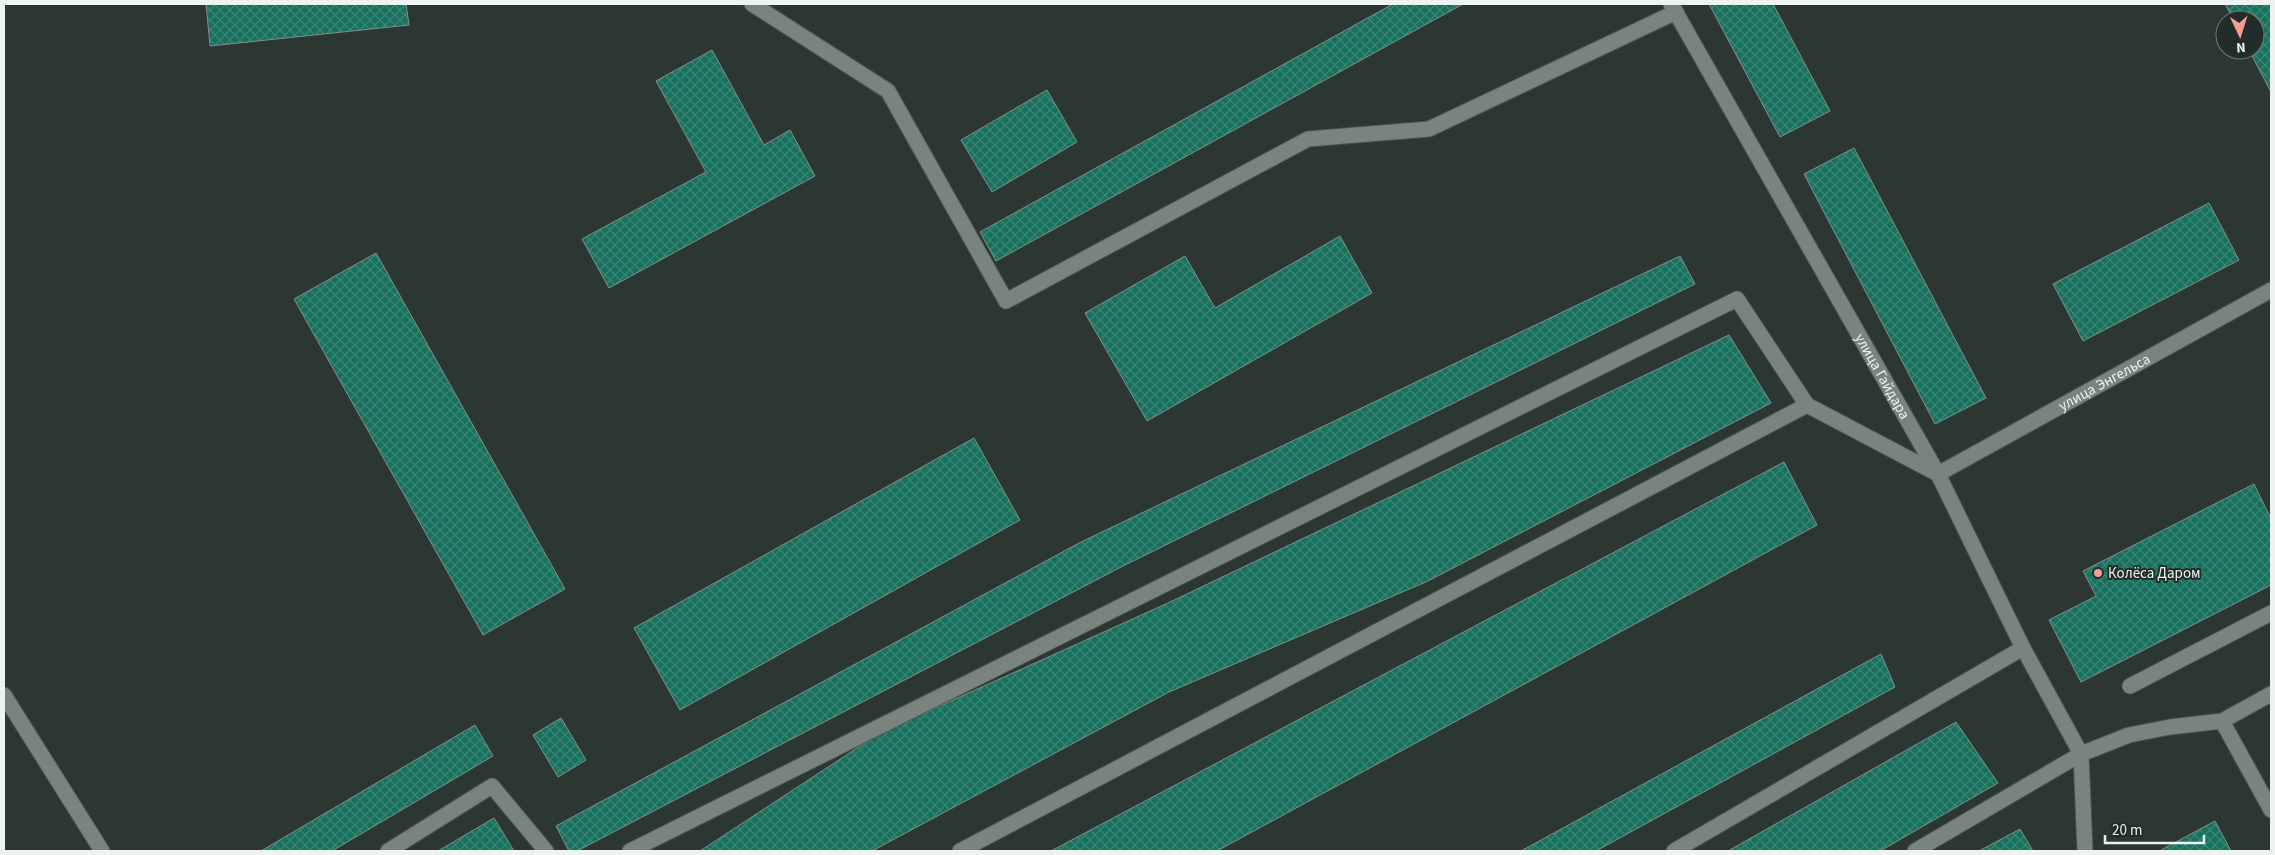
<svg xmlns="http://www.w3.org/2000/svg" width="2275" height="855" viewBox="0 0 2275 855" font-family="'Source Sans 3',sans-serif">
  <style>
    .building { fill: url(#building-cross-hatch); stroke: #838f8b }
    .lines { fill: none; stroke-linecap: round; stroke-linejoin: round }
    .service-casing { stroke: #4c5552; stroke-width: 17 }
    .minor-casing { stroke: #4c5552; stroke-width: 17 }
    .tertiary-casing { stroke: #4c5552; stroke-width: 17 }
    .service { stroke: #798480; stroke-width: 15 }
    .minor { stroke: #798480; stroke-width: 15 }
    .tertiary { stroke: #798480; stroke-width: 15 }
    .poi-dot { fill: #f59c94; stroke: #222c29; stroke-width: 2 }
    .labels { text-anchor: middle; stroke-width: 4; stroke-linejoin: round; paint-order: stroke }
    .street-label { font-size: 15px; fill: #ecf3f0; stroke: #222c29 }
    .poi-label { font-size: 15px; fill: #ecf3f0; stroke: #222c29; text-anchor: start }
  </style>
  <defs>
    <pattern id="building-cross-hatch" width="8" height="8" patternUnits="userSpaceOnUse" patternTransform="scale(1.25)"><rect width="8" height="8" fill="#18715e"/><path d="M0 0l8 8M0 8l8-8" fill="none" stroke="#3a8675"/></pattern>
  </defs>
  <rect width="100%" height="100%" fill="#2c3633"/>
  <path class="building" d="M206,4H406L409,25L210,46Z
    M1393,4H1463L996,261L980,232Z
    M1709,4H1773L1830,111L1780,137Z
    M2225,4H2271V92L2249,50H2255V20H2234Z
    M712,50L764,145L790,130L815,176L609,288L582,239L706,172L656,81Z
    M1047,90L1077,142L992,192L961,140Z
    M1854,148L1986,398L1935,424L1804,174Z
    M2209,203L2239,260L2083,341L2053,284Z
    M1340,236L1372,293L1147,421L1085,313L1185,256L1215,308Z
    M376,253L565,589L483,635L294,299Z
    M1680,256L1695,284L1123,566L577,851H569L556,826L1081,542Z
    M1729,335L1771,403L1428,581L1169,692L872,851H700L880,733L1168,603Z
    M974,438L1020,520L680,710L634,628Z
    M1784,462L1817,525L1217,851H1051Z
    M2254,484L2271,519V585L2081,682L2049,620L2096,596L2083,571Z
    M1881,654L1895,687L1596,851H1521Z
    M561,718L586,760L558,777L533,735Z
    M1956,722L1998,783L1880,851H1728Z
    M475,725L493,756L332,851H261Z
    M494,818L514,851H438Z
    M2215,821L2231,851H2161V850Z
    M2020,829L2033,851H1979Z"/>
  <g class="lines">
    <g class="service-casing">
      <path id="service" d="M752,4L888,91L1006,301L1308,139L1429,129L1676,12
        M2130,686L2271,613
        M2271,694L2222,721L2271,810
        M4,695L102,851
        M2081,754L2085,851
        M388,851L492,786L546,851
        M630,851L1737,299L1807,405L1938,474
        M960,851L1807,405
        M1674,851L2023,648
        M1915,851L2081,754L2129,735L2170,727L2222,721"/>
    </g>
    <g class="minor-casing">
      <g id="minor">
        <path id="s1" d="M1671,4L1938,474L2023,648L2081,754"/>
      </g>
    </g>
    <g class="tertiary-casing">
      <g id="tertiary">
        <path id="s2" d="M1938,474L2271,290"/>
      </g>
    </g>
    <use href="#service" class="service"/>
    <use href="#minor" class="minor"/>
    <use href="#tertiary" class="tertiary"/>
  </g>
  <circle class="poi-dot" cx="2098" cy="573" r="5"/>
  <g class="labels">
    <g class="street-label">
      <text dy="5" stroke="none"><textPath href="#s1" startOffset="428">улица Гайдара</textPath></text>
      <text dy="5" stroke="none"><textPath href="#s2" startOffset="190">улица Энгельса</textPath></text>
    </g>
    <g class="poi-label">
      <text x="2108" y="578">Колёса Даром</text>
    </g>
  </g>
  <rect width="2275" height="855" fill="none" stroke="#ecf3f0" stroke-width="10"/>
  <g transform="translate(2240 35) rotate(176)"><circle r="24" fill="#222c29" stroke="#737c79"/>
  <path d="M0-4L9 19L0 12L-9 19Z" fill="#f59c94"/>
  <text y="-8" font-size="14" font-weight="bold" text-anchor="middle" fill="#ecf3f0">N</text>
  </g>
  <path d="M2105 835v8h99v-8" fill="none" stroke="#ecf3f0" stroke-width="2.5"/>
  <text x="2112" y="835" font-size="15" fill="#ecf3f0" stroke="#222c29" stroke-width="4" paint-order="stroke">20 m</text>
</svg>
